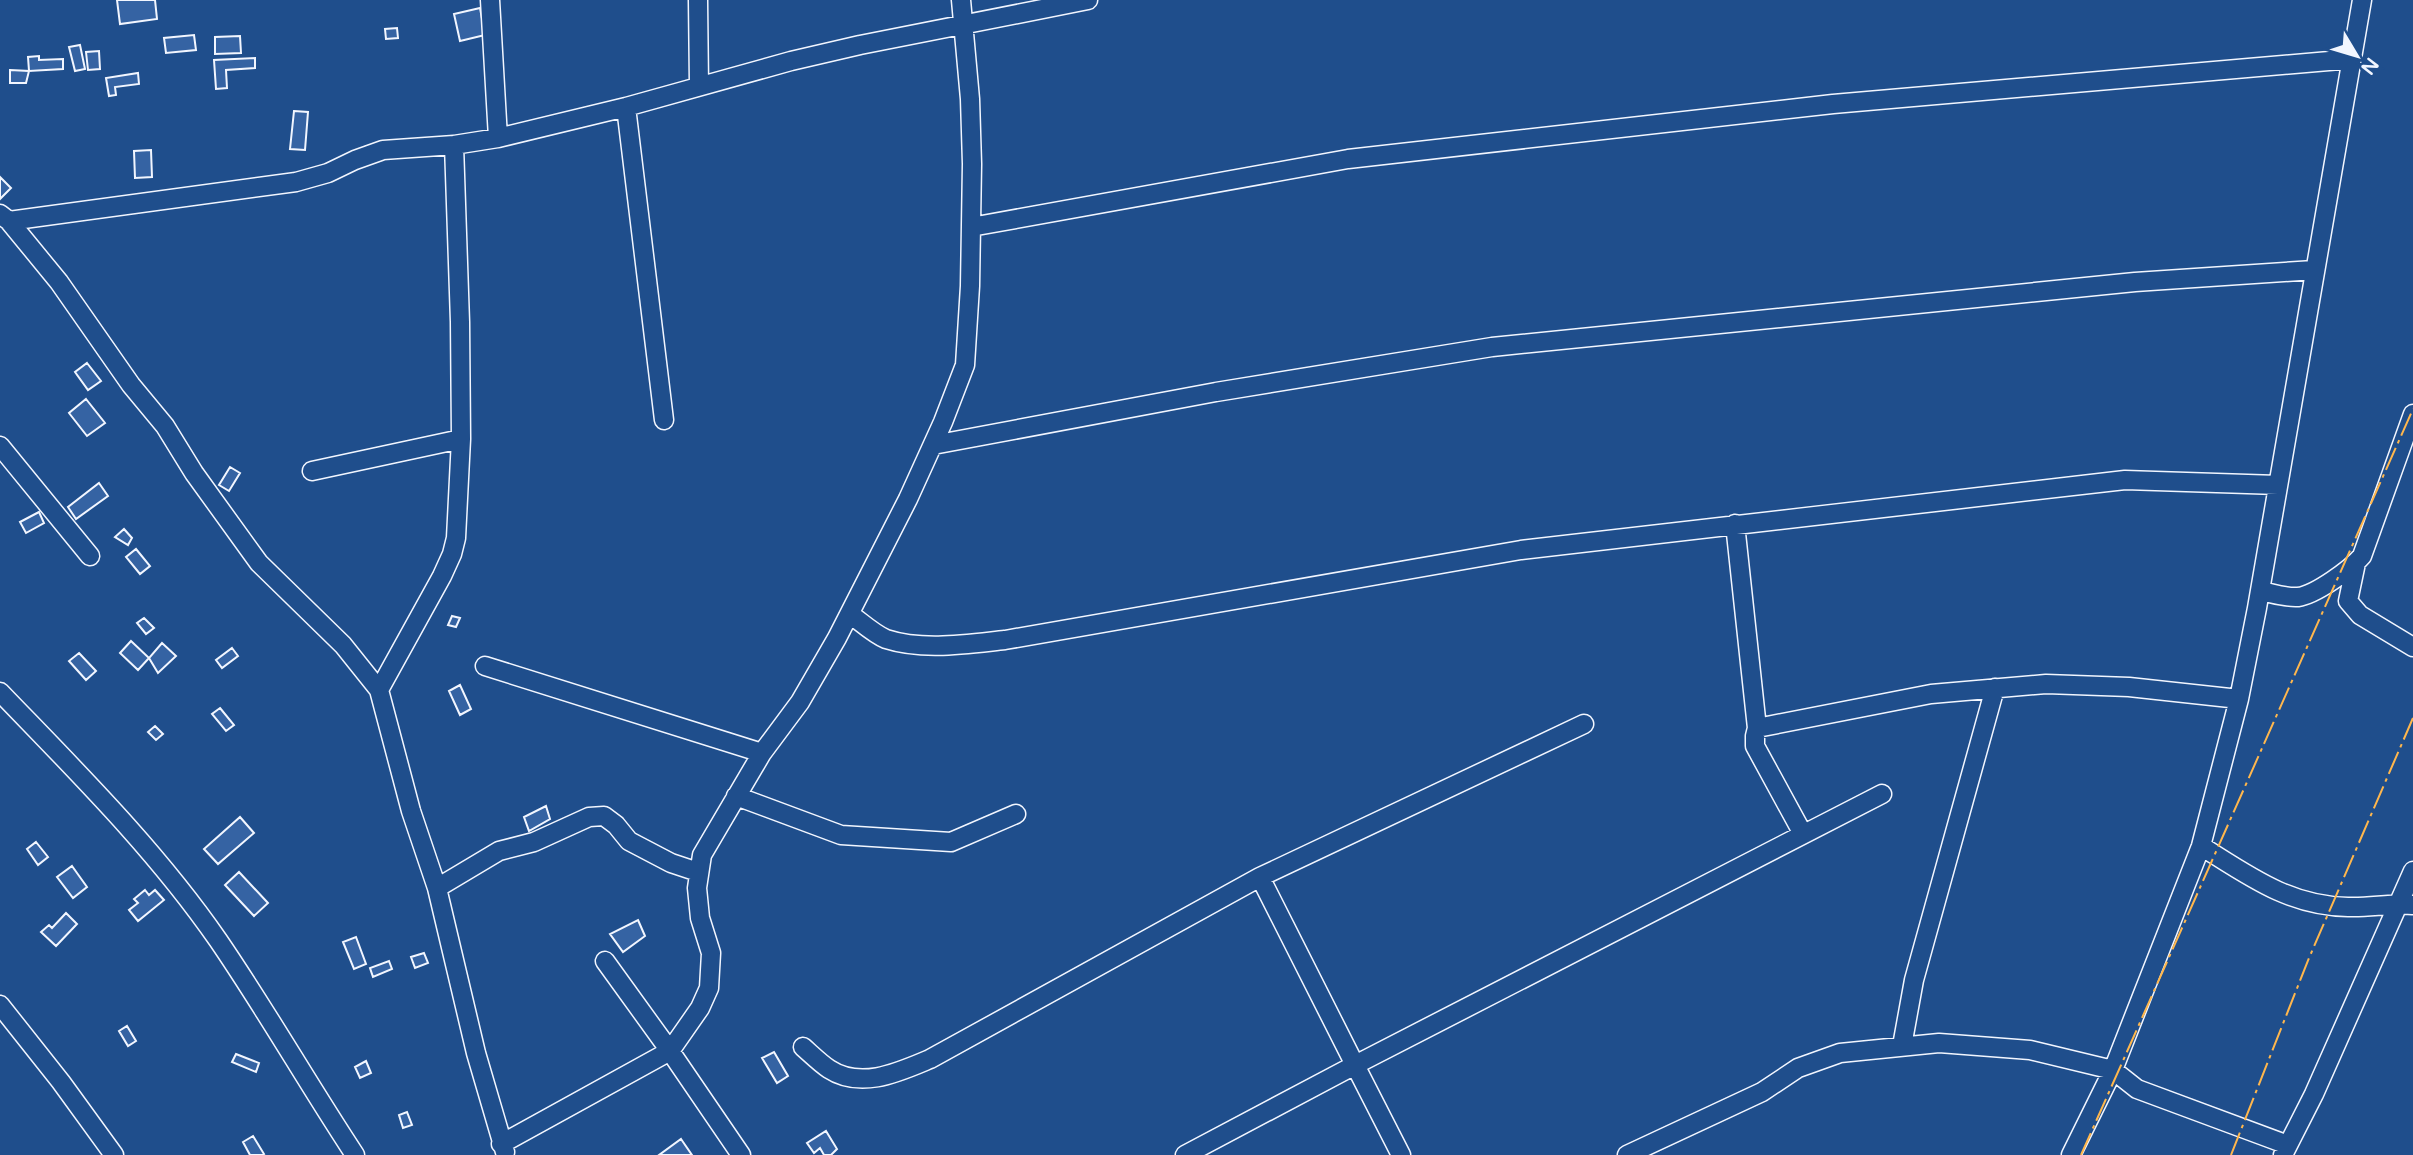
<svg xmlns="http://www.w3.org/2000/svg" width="2413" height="1155" viewBox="0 0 2413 1155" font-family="'Varela Round',sans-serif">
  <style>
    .building { fill: #3563a3; stroke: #f2f6ff; stroke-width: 2 }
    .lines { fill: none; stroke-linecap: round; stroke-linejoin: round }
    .street-casing { stroke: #f2f6ff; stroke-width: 21 }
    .street { stroke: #1f4e8c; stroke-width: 18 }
    .power { stroke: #ffb74d; stroke-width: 2; stroke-dasharray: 24 5 3.5 5; stroke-linecap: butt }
  </style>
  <rect width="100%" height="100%" fill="#1f4e8c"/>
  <path class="building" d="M117,0H155L157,19L120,24Z
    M480,8L485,35L460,41L454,14Z
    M397,28L398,38L386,39L385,29Z
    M194,35L196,50L166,53L164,38Z
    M240,36L241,53L215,54V37Z
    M80,45L85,69L75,71L69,47Z
    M99,51L100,69L88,70L86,52Z
    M39,56V60L63,59V69L29,71L28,57Z
    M255,58V68L226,70L227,88L216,89L214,60Z
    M10,70L29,71L26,83H10Z
    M138,73L139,84L115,87L116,95L109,96L106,78Z
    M294,111L308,112L305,150L290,149Z
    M151,150L152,177L135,178L134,151Z
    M0,177L11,188L0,199Z
    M87,363L101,381L88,390L75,372Z
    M86,399L105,423L87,436L69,413Z
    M230,467L240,473L229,491L219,485Z
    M99,483L108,496L76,519L68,507Z
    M39,512L44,523L26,533L20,522Z
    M124,529L132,538L128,545L115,537Z
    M136,549L150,566L140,574L126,557Z
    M452,616L460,618L456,627L448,625Z
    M144,618L154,628L146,634L137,623Z
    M131,641L149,658L138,670L120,653Z
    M162,643L176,656L158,673L149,658Z
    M232,648L238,656L222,668L216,660Z
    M79,653L96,671L86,680L69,661Z
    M460,685L471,709L460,715L449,691Z
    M220,708L234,725L226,731L212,714Z
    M155,726L163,734L156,740L148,732Z
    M546,806L550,819L529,831L524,817Z
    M240,817L254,833L218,864L204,849Z
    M36,842L48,857L38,865L27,849Z
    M72,866L87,887L73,898L57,877Z
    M239,872L268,903L254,916L225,885Z
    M145,890L149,895L155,890L164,900L138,921L129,910L138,903L134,899Z
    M66,913L77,924L56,946L41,932L49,925L52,928Z
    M638,920L645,936L623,952L610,934Z
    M356,937L366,964L354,969L343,942Z
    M424,953L428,963L415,968L411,957Z
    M389,961L392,969L373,977L370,968Z
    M127,1026L136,1041L128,1046L119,1031Z
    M774,1052L788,1076L777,1083L762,1058Z
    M236,1054L259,1063L256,1072L232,1062Z
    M366,1061L371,1073L360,1078L355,1067Z
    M407,1112L412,1125L403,1128L399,1115Z
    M826,1131L837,1149L831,1155H824L820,1148L814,1153L807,1143Z
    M253,1136L264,1154L262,1155H250L243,1142Z
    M681,1139L692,1155H659Z"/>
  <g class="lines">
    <g class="street-casing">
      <path id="street" d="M490,0L498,138
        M698,0L699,86
        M626,107L664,420
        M0,214L9,221L296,182L328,173L355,160L383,150L454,145L498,138L626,107L791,61L860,45L1088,0
        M9,221L59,282L131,385L165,426L194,473L259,563L343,645L379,690L411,811L437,888L476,1053L505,1152
        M971,227L1348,159L1833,104L2352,59
        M933,445L1216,392L1492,347L2135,282L2314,270
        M0,446L90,556
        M312,471L461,439
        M1735,524L1757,728L1755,736V746L1803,834
        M2356,563L2348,601L2360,615L2413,647
        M2260,591C2272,593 2286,598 2298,597C2315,595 2351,569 2362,556L2413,414
        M850,614C861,622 874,634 886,639C923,651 967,644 1005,640L1521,550L2125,480L2278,485
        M485,666L762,753
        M379,690L442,576L452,554L456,538L461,439L460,322L454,145
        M0,692C76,771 155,849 218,940C266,1010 308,1084 355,1155
        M1757,728L1931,694L2046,684L2129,687L2239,699
        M736,796L841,835L951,842L1016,814
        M2201,846C2249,876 2289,906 2348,907C2370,908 2391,903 2413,905
        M1260,877L1355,1065L1882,794
        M437,888L499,851L534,842L589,817L604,816L616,825L629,841L671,863L698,872
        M605,961L670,1051L741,1155
        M0,1005L61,1082L114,1155
        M1902,1046L1914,980L1995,688
        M803,1047C811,1054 820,1063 829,1069C861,1090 899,1072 930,1059L1260,877L1584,724
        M501,1144L670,1051L700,1008L709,988L711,953L700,918L697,888L702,855L762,753L800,702L837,638L908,499L943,422L965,365L970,286L972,164L970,99L961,0
        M1185,1155L1355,1065L1401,1155
        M1627,1155L1762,1092L1798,1068L1840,1053L1939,1043L2030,1050L2113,1070L2137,1089L2288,1145
        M2071,1155L2113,1070L2201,846L2239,699L2257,608L2362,0
        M2283,1155L2314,1094L2413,871"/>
    </g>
    <use href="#street" class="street"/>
    <path class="power" d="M2081,1155L2413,409
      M2231,1155L2309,958L2413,718"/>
  </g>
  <g transform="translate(2357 56) rotate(128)" stroke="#1f4e8c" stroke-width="5" paint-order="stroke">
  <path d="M0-5L12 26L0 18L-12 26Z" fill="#f2f6ff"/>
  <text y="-10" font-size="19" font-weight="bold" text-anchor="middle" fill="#f2f6ff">N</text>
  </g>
</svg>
